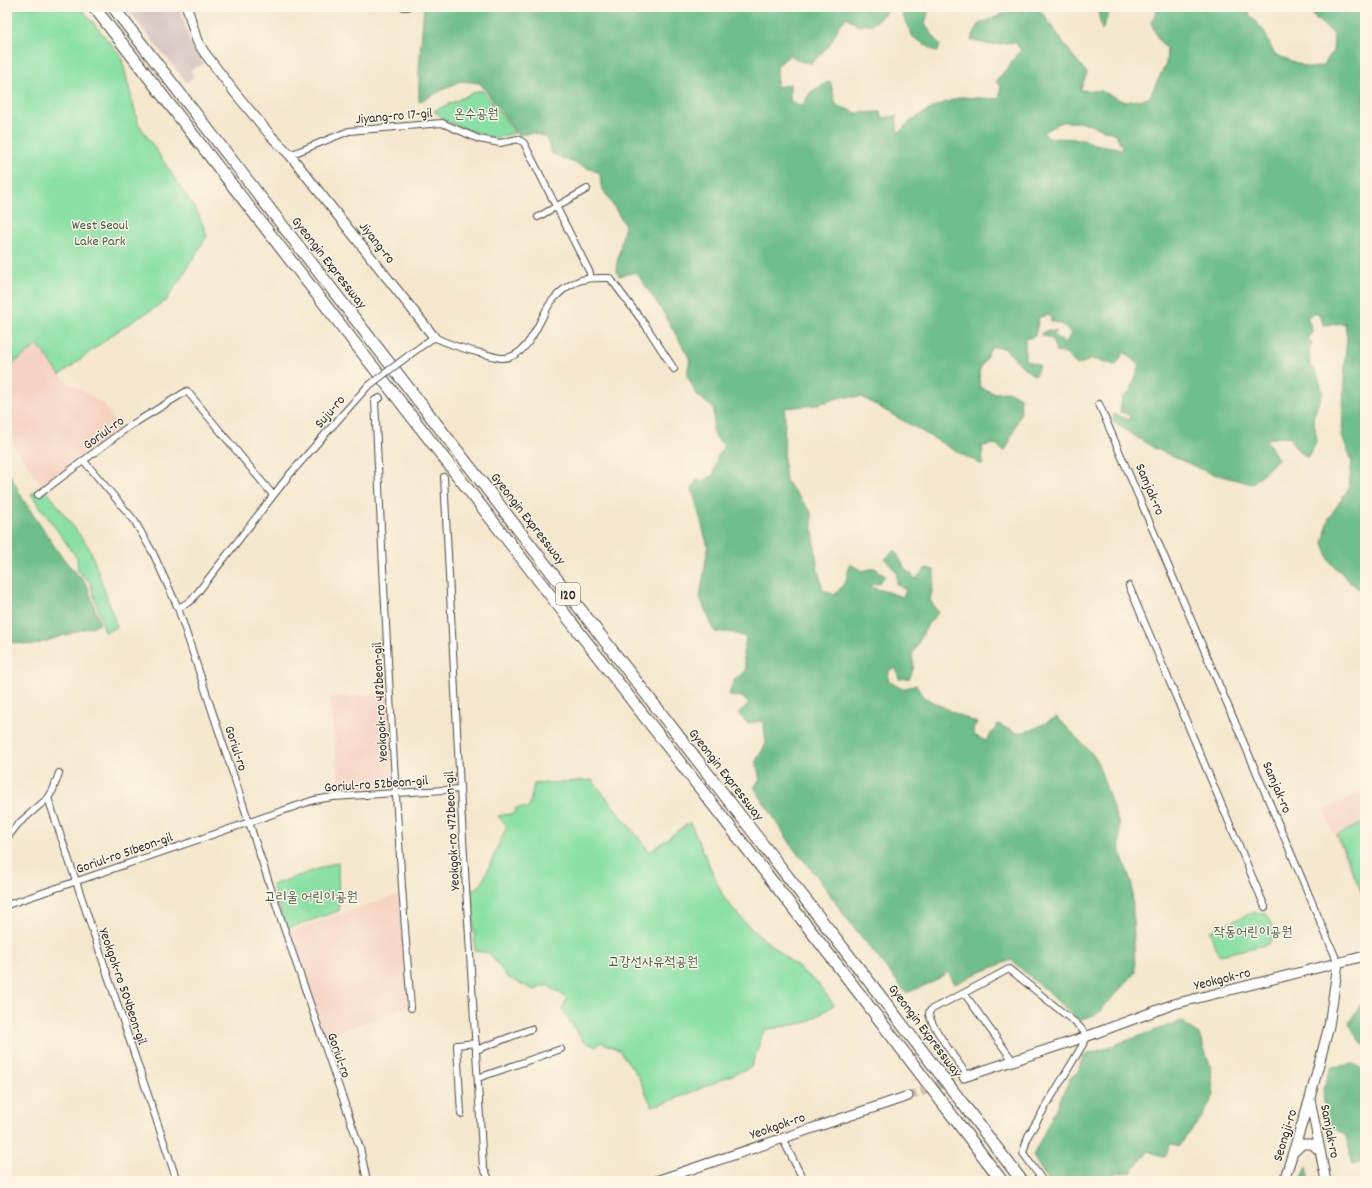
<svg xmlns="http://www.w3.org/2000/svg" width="1372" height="1188" viewBox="0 0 1372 1188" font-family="Dekko,'Poor Story',sans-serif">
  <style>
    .built { fill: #f5d2c2 }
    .industrial { fill: #d1bfbd }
    .green { fill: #89e0a4; stroke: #5a8668 }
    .forest { fill: #6ebe8a; stroke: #4c745a; fill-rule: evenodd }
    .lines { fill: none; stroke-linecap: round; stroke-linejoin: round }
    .secondary-tunnel { stroke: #ccc1ad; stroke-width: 9; stroke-dasharray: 9 4.5; stroke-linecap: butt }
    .street-casing { stroke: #494743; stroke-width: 8 }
    .secondary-casing { stroke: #494743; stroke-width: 11 }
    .highway-casing { stroke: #494743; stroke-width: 13 }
    .street { stroke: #fff; stroke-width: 6 }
    .secondary { stroke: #fff; stroke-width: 9 }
    .highway { stroke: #fff; stroke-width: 11 }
    .street-bridge-casing { stroke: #494743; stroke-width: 8; stroke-linecap: butt }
    .street-bridge { stroke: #fff; stroke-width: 6 }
    .labels { text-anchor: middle; stroke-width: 3; stroke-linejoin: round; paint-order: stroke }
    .shield { fill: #fcf5e5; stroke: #6a6863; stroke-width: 1 }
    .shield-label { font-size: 13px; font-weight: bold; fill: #2b2b2b }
    .park-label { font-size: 14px; fill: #425849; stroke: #fcf5e5 }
    .street-label { font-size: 14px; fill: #2b2b2b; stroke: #fcf5e5 }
  </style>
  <rect width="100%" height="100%" fill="#fcf5e5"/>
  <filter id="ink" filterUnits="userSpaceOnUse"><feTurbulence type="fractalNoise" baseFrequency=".025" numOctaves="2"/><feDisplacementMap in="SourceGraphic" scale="8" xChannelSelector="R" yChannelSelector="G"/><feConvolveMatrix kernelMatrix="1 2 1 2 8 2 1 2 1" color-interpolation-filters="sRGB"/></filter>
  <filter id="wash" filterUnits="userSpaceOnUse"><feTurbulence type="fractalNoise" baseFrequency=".012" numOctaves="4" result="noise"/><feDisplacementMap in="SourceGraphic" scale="16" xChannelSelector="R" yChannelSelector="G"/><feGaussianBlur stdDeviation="0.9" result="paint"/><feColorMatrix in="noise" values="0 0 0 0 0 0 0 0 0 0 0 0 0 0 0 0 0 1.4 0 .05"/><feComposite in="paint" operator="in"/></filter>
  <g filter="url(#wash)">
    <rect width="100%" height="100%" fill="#f4e7cd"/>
    <path class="built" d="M38,345L63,379L104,404L120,429L43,486L7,436V368Z
      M389,693L395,791L340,794L330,698Z
      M1365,791V904L1323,810Z
      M400,894L408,1006L324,1037L288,932Z
      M990,1034L1000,1046L994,1051L984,1038Z"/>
    <path class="industrial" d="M125,7H179L190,43L204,64L190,70L194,76L187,83Z"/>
    <path class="green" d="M7,7H80L121,56L138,123L199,215L207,236L167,300L113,334L60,375L38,345L7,368Z
      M477,91H483L515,133L494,138L451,124L434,111Z
      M43,486L90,549L117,627L105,632L90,582L78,571L77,558L31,494Z
      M592,780L650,852L690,822L724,898L747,925L818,984L834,1005L808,1022L764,1030L751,1067L668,1102L652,1106L638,1076L619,1050L601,1042L596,1047L583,1041L562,1009L567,998L547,985L534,990L507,977L489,953L475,951L472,890L481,885L507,826L498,816L515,813L516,808H529L534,784Z
      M1365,822V900L1337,835Z
      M338,862L339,911L286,929L272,885Z
      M1254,912L1266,913L1274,931L1269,944L1220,955L1214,944L1210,931Z"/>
    <path class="forest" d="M424,7H892L873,24L857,25L847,17L839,26L829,46L811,63L800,61L790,55L777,66V87L790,84V101L802,106L811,92L830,81L836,105L857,113L880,112L882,118L896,116L898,133L912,120L936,106L961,97L999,99L1001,86L996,82L1021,50L1015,42L990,45L971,40L979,24L1005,13L1038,7L1073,56L1087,73L1080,90L1101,91L1125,102L1149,98L1166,64L1167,49L1158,39L1151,22L1158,10L1152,7H1248L1250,16L1264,31L1274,54L1309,68L1323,66L1333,51L1334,34L1314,17L1312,7H1365V584L1358,589L1330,562L1323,543L1329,518L1349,488L1352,461L1342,436L1345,358L1347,338L1345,323L1324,325L1317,312L1307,317L1313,332L1307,338L1312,343L1309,351L1310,366L1316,371L1323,392L1313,417L1317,440L1307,458L1294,446L1290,436L1266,439L1278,459L1252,484L1210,473L1154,448L1113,422L1114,414L1129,420L1130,415L1120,412L1122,398L1130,392L1140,365L1124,352L1116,365L1093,359L1077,365L1066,353L1056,352L1052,339L1040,334L1049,330L1057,332L1053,335L1065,343L1072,334L1061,324L1051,321L1050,315L1039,317L1035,336L1025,339V360L1039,365L1035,376L1025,369L1004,348L992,347L979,371L980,387L993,393L1010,392L1020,398L1021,412L1008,445L1004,452L996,444L982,446L983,465L961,454L862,397H842L815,405L785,408L784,463L786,481L811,512L817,566L823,590L835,595L846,581L850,564L862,571L875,568L885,576L879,583L868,586L903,597L906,590L897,584V573L885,559L895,550L905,569L916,579L926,568L934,570V581L930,600L938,613L928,624L912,655L914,666L910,678L899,679L896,668L889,670L888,681L902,689L916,685L923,697L959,715L977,723L973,728L975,736L986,741L998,724L1016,733L1032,730L1057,717L1096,758L1119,825L1120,853L1127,870L1132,885L1135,973L1098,1013L1080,1021L1011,960C992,968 973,974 955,984L948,972L933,982L906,993L845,916L817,876L794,849L754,787L760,780L756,761L766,744L764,724L760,721L747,723L738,713L749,704L742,697L729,696L733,681L746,670L743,654L746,637L730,632H715L700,598L708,547L692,489L697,479L703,481L714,475L717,457L724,446L713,434L714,409L696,394L687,375L690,359L663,312L636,272L619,276L616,268L625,225L601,186L600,173L552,154L546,137L532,133L518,135L480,83L460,81L419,102V68ZM1062,122H1082L1116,134L1123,149L1094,144L1083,139L1048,138L1043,132Z
      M899,7H932L929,9L925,24L940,45L937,52L913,37Z
      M1097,7H1129L1109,13L1102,30Z
      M7,469L24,501L61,556L87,585L100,624L34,645L7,642Z
      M1364,999H1365V1046L1359,1041L1349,1023Z
      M1182,1021L1199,1035L1210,1065L1214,1095L1202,1117L1178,1147L1171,1143L1165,1157L1149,1151L1141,1159L1132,1172L1115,1173L1108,1181H1048L1033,1156L1071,1077L1078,1072L1083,1056Z
      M1354,1064L1365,1071V1161L1353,1165L1346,1136L1325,1122L1323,1088L1332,1067Z
      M1307,1167L1310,1181H1300Z"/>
  </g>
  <g filter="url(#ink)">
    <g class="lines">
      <path class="secondary-tunnel" d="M908,1096L964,1077"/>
      <g class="street-casing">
        <path id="street" d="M404,7H408
          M290,155L349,131L442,123L479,139L500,143L518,139L524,143L590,273V278
          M538,217L587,189
          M408,356L434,337C448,344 464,349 480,353C487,354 496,358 503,358C529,358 539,319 551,302C557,295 565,287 574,283C585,277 598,278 610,278L646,326L674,369
          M380,398L375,400C384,603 395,805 411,1008
          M1099,404L1338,963
          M84,461L134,520L153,553L178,608L285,931L360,1148L367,1181
          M444,477L460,789L483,1167L490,1181
          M38,495L128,427L187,391L273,495
          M1129,586L1265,907
          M178,608L191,601L290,474L367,387
          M48,798L177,1181
          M7,838L18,824L48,798L53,790L59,773
          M7,905L314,800L333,797L460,789
          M964,993L932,1009C930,1011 929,1011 929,1014C930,1025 960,1065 968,1076
          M476,1050L531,1029
          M1013,1061L964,993L1009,969L1077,1024L1088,1036L1028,1136L1023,1153L1043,1181
          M478,1078L561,1049
          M461,1114L457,1045L476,1043
          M782,1138L804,1181"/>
      </g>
      <g class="secondary-casing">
        <path id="secondary" d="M187,7L197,41L204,52L236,94L271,136L290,155L434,337
          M964,1077L1088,1036L1174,1004L1365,956
          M1310,1099L1326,1181
          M1295,1151L1302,1144H1312L1320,1151
          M656,1181L908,1096
          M1284,1181L1310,1098L1329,1026L1338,963"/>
      </g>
      <g class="highway-casing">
        <path id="highway" d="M94,7L862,997L1002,1181
          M113,7L878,993L1022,1181"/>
      </g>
      <use href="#street" class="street"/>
      <use href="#secondary" class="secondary"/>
      <use href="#highway" class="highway"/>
      <g class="street-bridge-casing">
        <path id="street-bridge" d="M367,387L408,356"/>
      </g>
      <use href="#street-bridge" class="street-bridge"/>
    </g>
  </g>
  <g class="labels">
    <rect class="shield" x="556" y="583" width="24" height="22" rx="3"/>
    <g class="shield-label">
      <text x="568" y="599">120</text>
    </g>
    <g class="park-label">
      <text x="476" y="118">온수공원</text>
      <text x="100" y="229">West Seoul<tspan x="100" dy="16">Lake Park</tspan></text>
      <text x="311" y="901">고리울 어린이공원</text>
      <text x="1253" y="936">작동어린이공원</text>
      <text x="653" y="966">고강선사유적공원</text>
    </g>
    <g class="street-label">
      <text transform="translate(394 115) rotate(-5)" y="5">Jiyang-ro 17-gil</text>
      <text transform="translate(378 242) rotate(52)" y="5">Jiyang-ro</text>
      <text transform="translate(330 262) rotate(52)" y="5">Gyeongin Expressway</text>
      <text transform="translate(329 411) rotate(-49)" y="5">Suju-ro</text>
      <text transform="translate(103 432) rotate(-36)" y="5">Goriul-ro</text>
      <text transform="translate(1151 489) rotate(67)" y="5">Samjak-ro</text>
      <text transform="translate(529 518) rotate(52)" y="5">Gyeongin Expressway</text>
      <text transform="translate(379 702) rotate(-93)" y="5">Yeokgok-ro 482beon-gil</text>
      <text transform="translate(237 748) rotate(72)" y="5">Goriul-ro</text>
      <text transform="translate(727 774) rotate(52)" y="5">Gyeongin Expressway</text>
      <text transform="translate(376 783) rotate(-4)" y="5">Goriul-ro 52beon-gil</text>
      <text transform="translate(1278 787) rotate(67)" y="5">Samjak-ro</text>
      <text transform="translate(451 831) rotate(-93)" y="5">Yeokgok-ro 472beon-gil</text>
      <text transform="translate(124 852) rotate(-19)" y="5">Goriul-ro 51beon-gil</text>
      <text transform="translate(1222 978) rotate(-14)" y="5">Yeokgok-ro</text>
      <text transform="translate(124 986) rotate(71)" y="5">Yeokgok-ro 504beon-gil</text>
      <text transform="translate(926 1030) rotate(53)" y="5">Gyeongin Expressway</text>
      <text transform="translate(340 1055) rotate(71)" y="5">Goriul-ro</text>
      <text transform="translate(777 1125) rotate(-19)" y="5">Yeokgok-ro</text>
      <text transform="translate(1331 1131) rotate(79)" y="5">Samjak-ro</text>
      <text transform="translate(1284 1135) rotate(-73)" y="5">Seongji-ro</text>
    </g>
  </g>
  <rect width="1372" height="1188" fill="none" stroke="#fcf5e5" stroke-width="24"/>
</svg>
